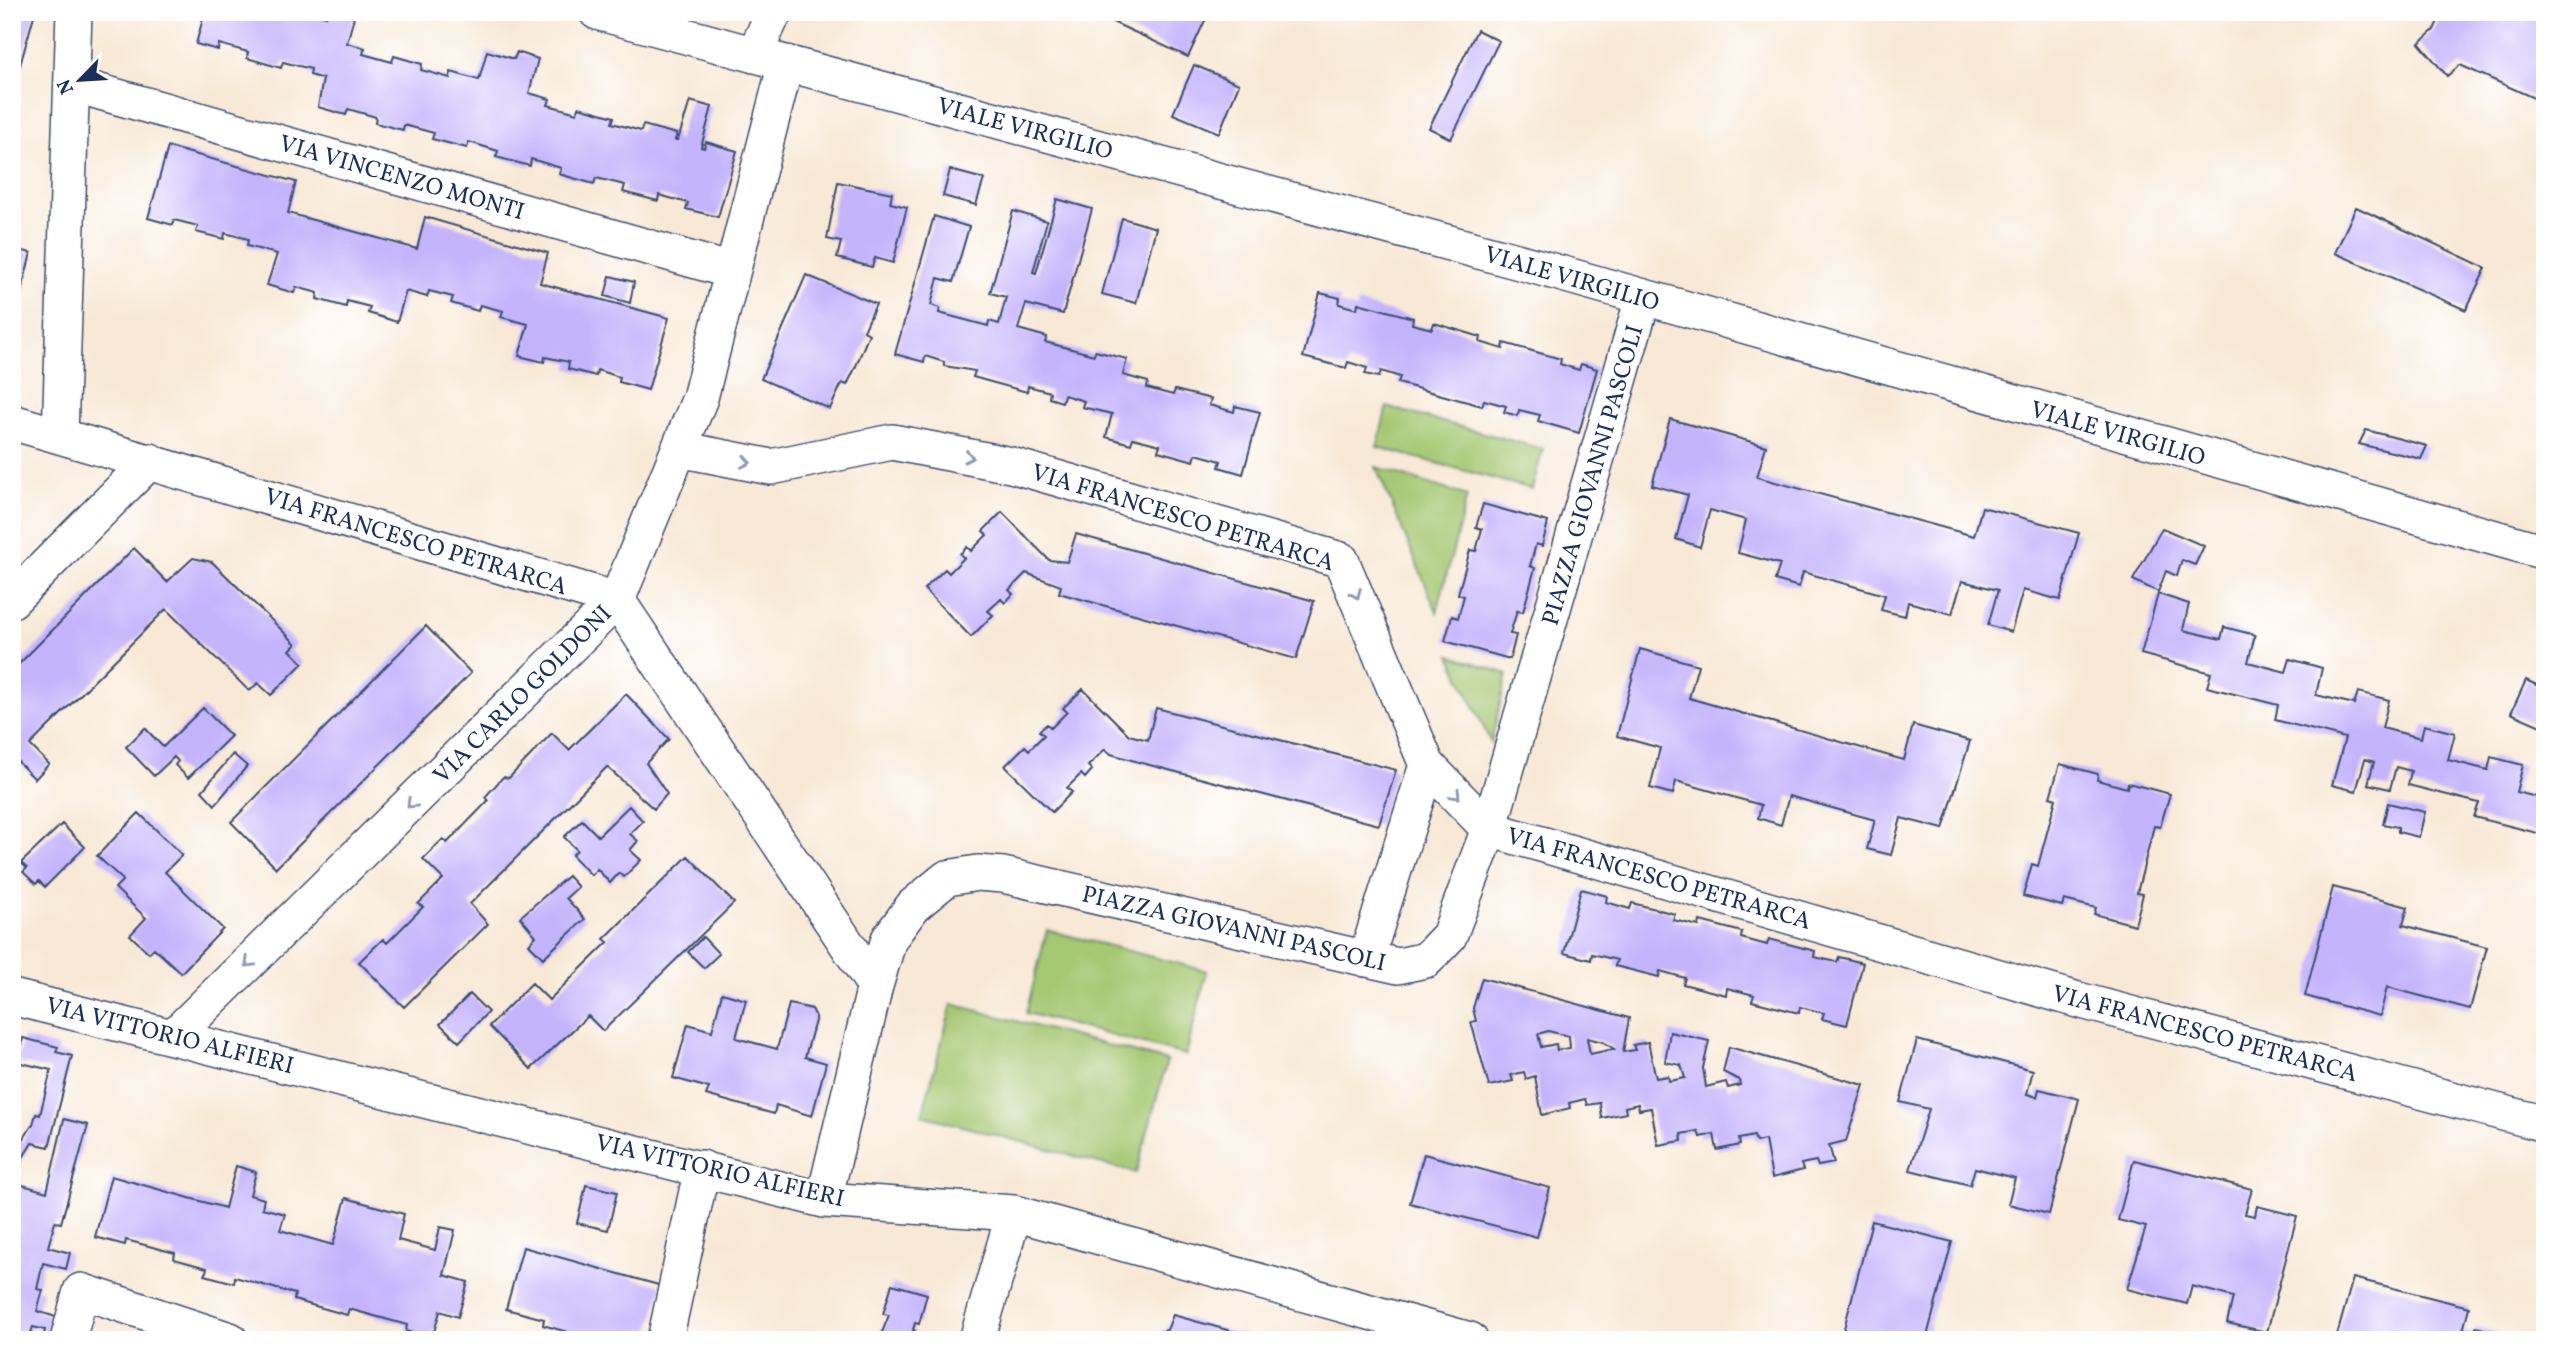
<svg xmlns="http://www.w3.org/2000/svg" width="2557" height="1352" viewBox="0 0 2557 1352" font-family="Vollkorn,serif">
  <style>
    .green { fill: #a5c872; stroke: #607c68; stroke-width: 2 }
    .building { fill: #c4b4fc; fill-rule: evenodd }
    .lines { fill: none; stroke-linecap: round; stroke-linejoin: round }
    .minor-casing { stroke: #3c4b70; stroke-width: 38 }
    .minor { stroke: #fff; stroke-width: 35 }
    .oneway { stroke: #8d97ae }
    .labels { text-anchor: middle; stroke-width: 6; stroke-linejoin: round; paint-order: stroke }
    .street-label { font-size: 24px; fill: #1b2f5e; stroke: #fff }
  </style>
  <rect width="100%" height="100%" fill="#fff"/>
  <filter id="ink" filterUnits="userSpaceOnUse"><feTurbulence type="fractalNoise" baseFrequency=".0143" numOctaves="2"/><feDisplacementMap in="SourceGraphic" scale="14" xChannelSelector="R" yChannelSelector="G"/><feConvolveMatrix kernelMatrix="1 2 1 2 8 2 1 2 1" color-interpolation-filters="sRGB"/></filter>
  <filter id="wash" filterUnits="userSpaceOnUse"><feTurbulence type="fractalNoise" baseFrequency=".00686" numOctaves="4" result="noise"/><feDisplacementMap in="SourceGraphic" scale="28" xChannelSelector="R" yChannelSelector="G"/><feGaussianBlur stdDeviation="1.57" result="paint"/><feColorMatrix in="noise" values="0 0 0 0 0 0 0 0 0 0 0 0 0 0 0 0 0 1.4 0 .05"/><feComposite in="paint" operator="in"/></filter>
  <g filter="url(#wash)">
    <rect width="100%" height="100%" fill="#f8e9d6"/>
    <path class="green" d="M1387,407L1543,449L1532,489L1377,447Z
      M1376,467L1467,496L1437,612Z
      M1450,655L1507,674L1491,743Z
      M1047,930L1207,971L1186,1055L1026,1013Z
      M952,1004L1167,1061L1136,1173L922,1115Z"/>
    <g id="blocks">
      <path class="building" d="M12,12H35L17,76L12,75Z
        M197,12H313L326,16L327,12H336L354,17L347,43L365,48L363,54L392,62L394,56L422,64L421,70L450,78L451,72L479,80L487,51L514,59L517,52L538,59L529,93L550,99L548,105L577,113L579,107L614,117L612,123L641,131L643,125L665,131L677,134L675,140H678L690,101L712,107L701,147L704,148L706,142L737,151L718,217L686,209L688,203L659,195L658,201L623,192L625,185L596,178L594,184L559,174L561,168L531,159L530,166L496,157L498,151L469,142L467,148L432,139L434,133L404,125L403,130L375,123L376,117L348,109L346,115L318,107L323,79L310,75L311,69L283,62L281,68L247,58L248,52L219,44L218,50L196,44L204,15Z
        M1091,12H1209L1188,57Z
        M2442,12H2545V103L2460,65L2447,76L2419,43L2434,30Z
        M1477,30L1499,41L1451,139L1429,128Z
        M1194,65L1239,84L1219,133L1173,114Z
        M168,147L296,182L288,213L417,249L425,217L548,253L540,283L669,318L648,390L619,382L620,377L597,370L596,376L568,369L569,362L545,357L544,362L519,356L528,324L501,317L503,311L480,305L478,311L451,303L453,297L429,291L427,297L406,291L397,322L368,313L370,307L347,301L346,307L317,299L318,293L296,287L294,293L267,285L277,254L247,246L248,239L225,233L224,239L196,232L198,226L174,220L173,225L148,218Z
        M950,170L984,179L976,205L943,196Z
        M838,182L892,193L890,203L907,207L893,263L875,258L872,267L837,258L841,242L827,239Z
        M1057,199L1092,209L1063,314L1026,304L1018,329L1047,337L1045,342L1094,355L1095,351L1127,359L1123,375L1148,382L1147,388L1173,395L1175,390L1211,399L1209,405L1234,412L1235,406L1260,412L1243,474L1219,467L1221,461L1196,454L1194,461L1158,451L1160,445L1133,438L1131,444L1106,437L1112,414L1082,407L1084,401L1064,395L1062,402L1049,398L1050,392L1028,386L1027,392L973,377L975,371L944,366V362L925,356L924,362L895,354L934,216L969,227L953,282L938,278L931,305L940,308L939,313L988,326L989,321L999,324L1006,297L990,293L1013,211L1047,221L1033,272L1036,273Z
        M2356,207L2486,268L2466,310L2335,253Z
        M1122,218L1156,228L1136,303L1102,294Z
        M12,248L31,253L16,313L12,312Z
        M806,275L876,304L864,331L869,334L856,366L847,385L842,383L830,409L761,379Z
        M610,276L634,282L630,303L605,296Z
        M1320,293L1340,298L1339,304L1357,309L1358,303L1413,318L1412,324L1432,329L1434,323L1481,337L1480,342L1503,349L1504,343L1561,359L1560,364L1569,367L1579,370L1581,364L1597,369L1579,433L1538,421L1540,415L1519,410L1518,416L1504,412L1506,406L1484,400L1482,406L1398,383L1400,377L1381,371L1379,377L1365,374L1367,368L1348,362L1346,368L1303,357Z
        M1670,419L1766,446L1757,477L1974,536L1982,507L2079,533L2060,600L2023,590L2011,632L1988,625L1998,590L1962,581L1952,614L1908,602L1905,616L1881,610L1885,595L1803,572L1799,587L1775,580L1780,564L1738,553L1746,520L1710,510L1700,547L1676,539L1688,495L1652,485Z
        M2366,430L2427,446L2421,459L2359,444Z
        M1483,504L1548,522L1542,546L1536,544L1530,566L1535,568L1523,612L1517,611L1510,634L1516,635L1510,659L1445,641L1452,616L1458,618L1464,596L1458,594L1470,550L1476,551L1482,529L1476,527Z
        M1002,512L1049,560L1067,562L1076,534L1314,601L1296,659L1059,593L1061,586L1026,573L1009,590L1013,594L1005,603L1001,599L988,611L993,615L971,637L924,589L945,569L949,573L964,558L960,554L967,547L971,551L987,535L983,531Z
        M2162,528L2204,546L2195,565L2182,560L2177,576L2166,571L2158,592L2133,580Z
        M134,548L167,582L193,558L212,562L296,644L290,650L303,663L271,695L258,683L249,691L166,609L30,745L49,764L35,779L12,756V671Z
        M2158,594L2189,604L2183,630L2221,639L2224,627L2255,635L2248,662L2286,672L2290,659L2322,668L2316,695L2354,704L2358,692L2389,700L2382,728L2421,738L2424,725L2455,733L2448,760L2488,770L2491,757L2523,765L2516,792L2545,799V835L2474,817L2479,803L2408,785L2411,771L2396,767L2390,789L2368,784L2374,762L2365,759L2356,791L2332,785L2345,738L2275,720L2278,705L2207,687L2211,673L2141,654Z
        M426,626L471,673L276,868L231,822Z
        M1640,649L1698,665L1689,698L1893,757L1904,760L1913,725L1970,741L1943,829L1901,818L1891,855L1867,849L1875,820L1789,796L1781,825L1758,818L1761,805L1676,781L1673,794L1650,788L1660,748L1617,736Z
        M2526,680L2545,689V728L2511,713Z
        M1083,689L1129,735L1148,740L1156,708L1396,770L1379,825L1142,763L1111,754L1105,749L1088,766L1092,770L1085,778L1081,774L1067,788L1072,792L1052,812L1005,766L1025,746L1029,750L1044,735L1039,731L1047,724L1051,728L1067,712L1063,708Z
        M626,694L669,739L646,763L667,794L654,809L607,767L470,904L488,924L404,1007L359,962L383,939L387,943L423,907L418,904L443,879L423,859L443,839L447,843L488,801L485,797L503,777L509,778L552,733L569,750Z
        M203,708L231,736L188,778L175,765L178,761L174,757L154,776L126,747L145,728L163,747Z
        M233,754L247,766L215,805L202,791Z
        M2060,764L2098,774L2097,780L2127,788L2128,783L2170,794L2160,827L2154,826L2137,893L2143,894L2135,925L2094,914L2096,908L2064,900L2062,906L2023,896L2032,864L2038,866L2056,799L2050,797Z
        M2388,803L2425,812L2419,837L2398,832V827L2383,824Z
        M629,806L643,821L630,834L638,841L630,850L641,860L624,877L619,873L610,883L597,869L591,875L572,855L577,850L564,837L582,820L598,836Z
        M139,813L182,855L165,872L223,929L181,973L154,948L149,953L130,935L146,918L115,888L123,880L97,856Z
        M62,824L85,847L45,887L39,881L36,884L23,872L27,868L21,863Z
        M688,856L734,903L603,1031L588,1016L531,1069L489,1026L532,983L549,1000L608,942L604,939Z
        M568,876L578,887L566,898L585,919L543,958L529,944L536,936L520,917Z
        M2333,887L2408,907L2403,925L2487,947L2470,1009L2387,987L2380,1016L2305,996Z
        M1581,889L1607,896L1606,902L1630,909L1632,903L1675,914L1673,920L1699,926L1700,921L1742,932L1741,938L1767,945L1769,939L1815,951L1814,957L1837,962L1839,957L1863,963L1847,1025L1822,1019L1824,1013L1800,1007L1799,1013L1752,1001L1754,995L1727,988L1726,995L1683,984L1685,978L1660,971L1659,977L1615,966L1617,960L1592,954L1591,960L1564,953Z
        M703,937L719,954L704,968L688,952Z
        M1482,978L1629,1018L1623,1052L1635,1050L1633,1045L1648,1042L1656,1078L1668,1076L1669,1081L1685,1078L1681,1065L1665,1062L1670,1032L1709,1041L1703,1068L1706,1087L1726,1082L1728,1088L1740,1085L1739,1080L1723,1072L1729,1047L1864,1085L1846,1141L1829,1145L1834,1163L1818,1166L1816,1161L1801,1164L1803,1170L1772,1178L1765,1140L1756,1142L1754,1136L1739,1139L1740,1145L1717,1150L1714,1134L1700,1137L1698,1131L1681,1134L1682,1141L1658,1145L1651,1108L1639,1110L1638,1104L1625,1107L1626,1113L1602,1118L1600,1103L1587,1105L1585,1099L1569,1103L1570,1108L1542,1115L1535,1076L1526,1079L1524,1072L1511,1075L1513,1081L1489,1086L1471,1022L1476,1021L1473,1008ZM1548,1031L1569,1036L1570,1048L1557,1050L1556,1044L1541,1047L1538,1034ZM1587,1038L1603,1042L1614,1049L1590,1054Z
        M722,993L746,1000L736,1038L777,1049L789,1004L812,1009L816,1017L805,1057L826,1063L812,1116L776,1105L774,1114L706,1095L709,1088L673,1078L688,1024L712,1031Z
        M470,994L488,1012L459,1042L440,1024Z
        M23,1038L58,1047L56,1052L72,1056L49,1147L32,1143L17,1167L12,1164V1157L33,1124L36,1114L40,1115L51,1070L17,1062Z
        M1917,1040L2033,1070L2027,1094L2037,1097L2039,1089L2079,1099L2049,1214L2008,1204L2015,1178L1975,1168L1970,1185L1910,1170L1929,1109L1900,1102Z
        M64,1119L88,1125L61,1223L55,1222L48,1247L70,1253L66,1269L43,1263L37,1289L43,1290L37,1311L59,1318L53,1340H43L45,1330L33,1327L29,1338L12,1340V1182L47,1192Z
        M1424,1154L1550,1188L1537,1237L1410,1203Z
        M2134,1160L2252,1189L2245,1214L2255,1216L2257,1206L2297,1216L2267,1332L2227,1323L2233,1297L2192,1286L2187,1304L2127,1289L2146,1227L2118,1220Z
        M236,1166L256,1172L250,1195L264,1199L262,1208L285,1214L280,1230L333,1245L346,1198L404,1214L398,1240L435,1250L440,1227L455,1230L444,1275L468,1282L458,1317L440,1311L432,1339L406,1331L407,1325L349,1309L347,1315L294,1300L295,1294L235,1277L234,1283L205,1275L207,1268L174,1259L175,1253L126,1240L125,1245L95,1237L111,1176L225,1208Z
        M586,1185L617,1192L608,1230L577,1223Z
        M1872,1221L1952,1242L1926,1340H1841Z
        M523,1247L662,1286L648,1340H595L543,1325L544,1319L506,1309Z
        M2353,1278L2469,1307L2463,1331L2475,1334L2476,1327L2516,1337L2515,1340L2336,1339Z
        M892,1284L927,1294L919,1324L915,1323L913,1330L915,1331L913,1340H879L889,1315L883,1314Z
        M1173,1315L1260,1339V1340H1119L1167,1330Z"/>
    </g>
  </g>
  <g filter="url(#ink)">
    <use href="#blocks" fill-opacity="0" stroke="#3c4b70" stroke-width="2"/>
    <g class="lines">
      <g class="minor-casing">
        <path id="minor" d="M597,12L1538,267L2545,552
          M754,55L774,12
          M72,84L732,271
          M12,422L617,600L875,986
          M60,435L74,12
          M679,449L771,467L892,442L1011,465L1341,560L1427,765L1489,829L2078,1000L2545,1124
          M12,600L150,461
          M1366,959L1427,765
          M12,997L824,1200L1014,1213L1470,1340
          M175,1035L617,600L700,398L786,63
          M824,1200L875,986L889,939L913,906L947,878L978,873L1003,875L1398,966L1426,960L1449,936L1489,829L1643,298
          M68,1340L81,1291L230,1340
          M665,1340L702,1168
          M977,1340L1014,1213"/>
      </g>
      <use href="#minor" class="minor"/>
    </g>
    <defs><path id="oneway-chevron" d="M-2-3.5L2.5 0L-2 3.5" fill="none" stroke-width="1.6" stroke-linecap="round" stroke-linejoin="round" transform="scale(1.75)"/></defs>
    <g class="oneway">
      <use href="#oneway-chevron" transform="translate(969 457) rotate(11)"/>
      <use href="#oneway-chevron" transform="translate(746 462) rotate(11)"/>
      <use href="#oneway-chevron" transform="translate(1356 594) rotate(67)"/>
      <use href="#oneway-chevron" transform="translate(1456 795) rotate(46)"/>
      <use href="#oneway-chevron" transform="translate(411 804) rotate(135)"/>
      <use href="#oneway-chevron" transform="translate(249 963) rotate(135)"/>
    </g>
  </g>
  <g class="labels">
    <g class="street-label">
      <text transform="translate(1025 128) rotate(15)" y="8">VIALE VIRGILIO</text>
      <text transform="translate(402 177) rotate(16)" y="8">VIA VINCENZO MONTI</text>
      <text transform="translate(1572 278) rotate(16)" y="8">VIALE VIRGILIO</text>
      <text transform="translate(2118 433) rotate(16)" y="8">VIALE VIRGILIO</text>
      <text transform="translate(1592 475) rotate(-74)" y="8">PIAZZA GIOVANNI PASCOLI</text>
      <text transform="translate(1183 517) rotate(17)" y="8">VIA FRANCESCO PETRARCA</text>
      <text transform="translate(416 541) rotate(17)" y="8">VIA FRANCESCO PETRARCA</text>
      <text transform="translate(522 694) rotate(-45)" y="8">VIA CARLO GOLDONI</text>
      <text transform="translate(1659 878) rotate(16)" y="8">VIA FRANCESCO PETRARCA</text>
      <text transform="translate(1234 928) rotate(13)" y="8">PIAZZA GIOVANNI PASCOLI</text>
      <text transform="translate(2205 1033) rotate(15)" y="8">VIA FRANCESCO PETRARCA</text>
      <text transform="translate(170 1035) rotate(14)" y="8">VIA VITTORIO ALFIERI</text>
      <text transform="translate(720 1170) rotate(13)" y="8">VIA VITTORIO ALFIERI</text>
    </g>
  </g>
  <rect width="2557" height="1352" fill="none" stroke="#fff" stroke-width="42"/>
  <g transform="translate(80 80) rotate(245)" stroke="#ffffff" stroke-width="5" paint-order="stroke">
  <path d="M0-5L12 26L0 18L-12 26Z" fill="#1b2f5e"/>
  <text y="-10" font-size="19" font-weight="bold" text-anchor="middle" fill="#1b2f5e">N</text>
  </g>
</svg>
